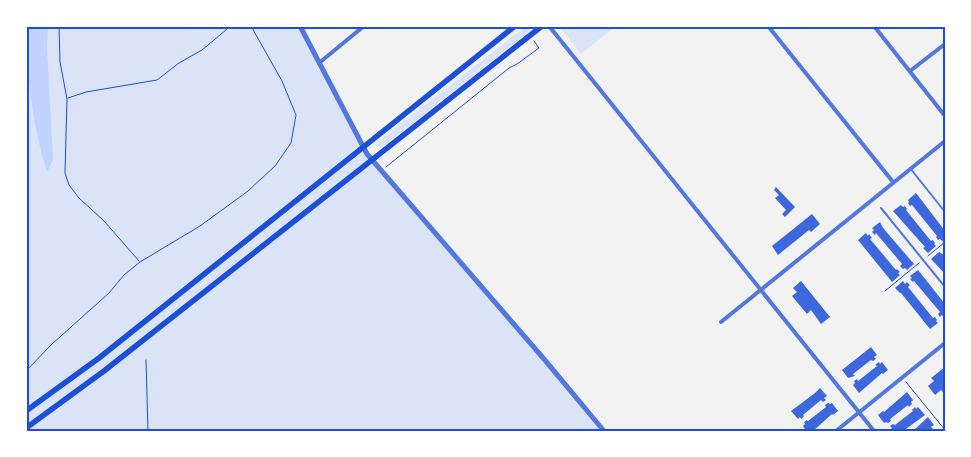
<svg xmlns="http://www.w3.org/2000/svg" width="971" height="457" viewBox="0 0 971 457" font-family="Cabin,sans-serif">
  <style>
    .green { fill: #dbe4f7 }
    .water { fill: #bfd3fe }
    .building { fill: #3d67dc }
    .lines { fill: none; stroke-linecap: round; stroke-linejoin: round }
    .path { stroke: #1d4ed8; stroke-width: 1 }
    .service { stroke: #5277de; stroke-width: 2 }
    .minor { stroke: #5277de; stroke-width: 4 }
    .tertiary { stroke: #5277de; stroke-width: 5 }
    .secondary { stroke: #1d4ed8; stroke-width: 5.5 }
    .neatline { fill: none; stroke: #1d4ed8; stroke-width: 2 }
  </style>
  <rect width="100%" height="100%" fill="#f2f2f2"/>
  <path class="green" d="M26,26H300L362,147L604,431H26Z
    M526,26L530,31L381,148L375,145L377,142Z
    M562,26H616L581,54L562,30Z"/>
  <path class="water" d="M29,26H48L47,47L53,160L47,172C33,126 25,74 29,26Z"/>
  <path class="building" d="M776,187L795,207L785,217L782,214L786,210L775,198L779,195L774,190Z
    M916,193L945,231V239L942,241L940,239L938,240L936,237L937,236L912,205L910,206L908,203L909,202L908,200Z
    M901,205L903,207L905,206L907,209L906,210L931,241L933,240L935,243L934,244L936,246L928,253L923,248L925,247L893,211Z
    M812,214L820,224L811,232L809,230L778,255L772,246Z
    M880,222L883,228L914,264L907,270L905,268L903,269L900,266L902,264L876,233L875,235L872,232L874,230L872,228Z
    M866,233L868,236L869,234L872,238L870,239L896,270L897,269L900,272L898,273L900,275L892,282L858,240Z
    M939,252L945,256L943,258L945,260V274L931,259Z
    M918,270L945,304V319L942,315L940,317L938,314L940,312L914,281L913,282L910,279L912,278L910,276Z
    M801,281L830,317L821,324L811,310L807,314L792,296L797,292L793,288Z
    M903,281L905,284L907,282L910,285L908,287L933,318L935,317L937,320L936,321L938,323L930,329L901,293H900L895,288Z
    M871,347L877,355L874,357L876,359L873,361L871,360L853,374L855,376L848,378L842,370Z
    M879,362L880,364L882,362L888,370L883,374L882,373L859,393L853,385L855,383L854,381L857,379L858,381L877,366L875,365Z
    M945,367V395L941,390L935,395L928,386L934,381L931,378Z
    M820,388L827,396L824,398L826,400L823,402L821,400L803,415L804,416L801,419L800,417L798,419L791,411L815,393Z
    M907,392L913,400L911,402L912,404L909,407L908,405L890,419L891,421L888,423L886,422L884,423L878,415L883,411L884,412Z
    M828,403L830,404L832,403L838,411L833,415L832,414L813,431H806L803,426L805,424L804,422L807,420L808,421L826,407L825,405Z
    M915,407L916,409L918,407L925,415L903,431H888L892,428L890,426L893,424L895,425L913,411L912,410Z
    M928,417L934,425L931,427L933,429L931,431H913Z"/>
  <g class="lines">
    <path class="path" d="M59,26L60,62L67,99L65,173L69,185L79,198L104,221L139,261
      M68,98L86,92L157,80L179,63L202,50L226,30L228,26
      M386,167L509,68L517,64L539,48L534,41
      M928,256L945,242
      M885,291L919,263
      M146,360L148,431
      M26,371L52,344L109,293L124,275L140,262L200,226L248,191L275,166L291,143L296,115L282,81L251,26
      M906,382L945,430"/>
    <path class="service" d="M910,168L945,212
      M881,208L945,287"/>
    <path class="minor" d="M549,26L874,431
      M768,26L893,182
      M874,26L945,116
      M319,63L364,26
      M910,71L945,44
      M721,322L945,141
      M836,431L945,343"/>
    <path class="tertiary" d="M300,26L367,154L544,359L604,431"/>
    <path class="secondary" d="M26,411L99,358L515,26
      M26,428L104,371L542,26"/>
  </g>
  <rect width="971" height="457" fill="none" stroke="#ffffff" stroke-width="55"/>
  <rect x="28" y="28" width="916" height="402" class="neatline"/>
</svg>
